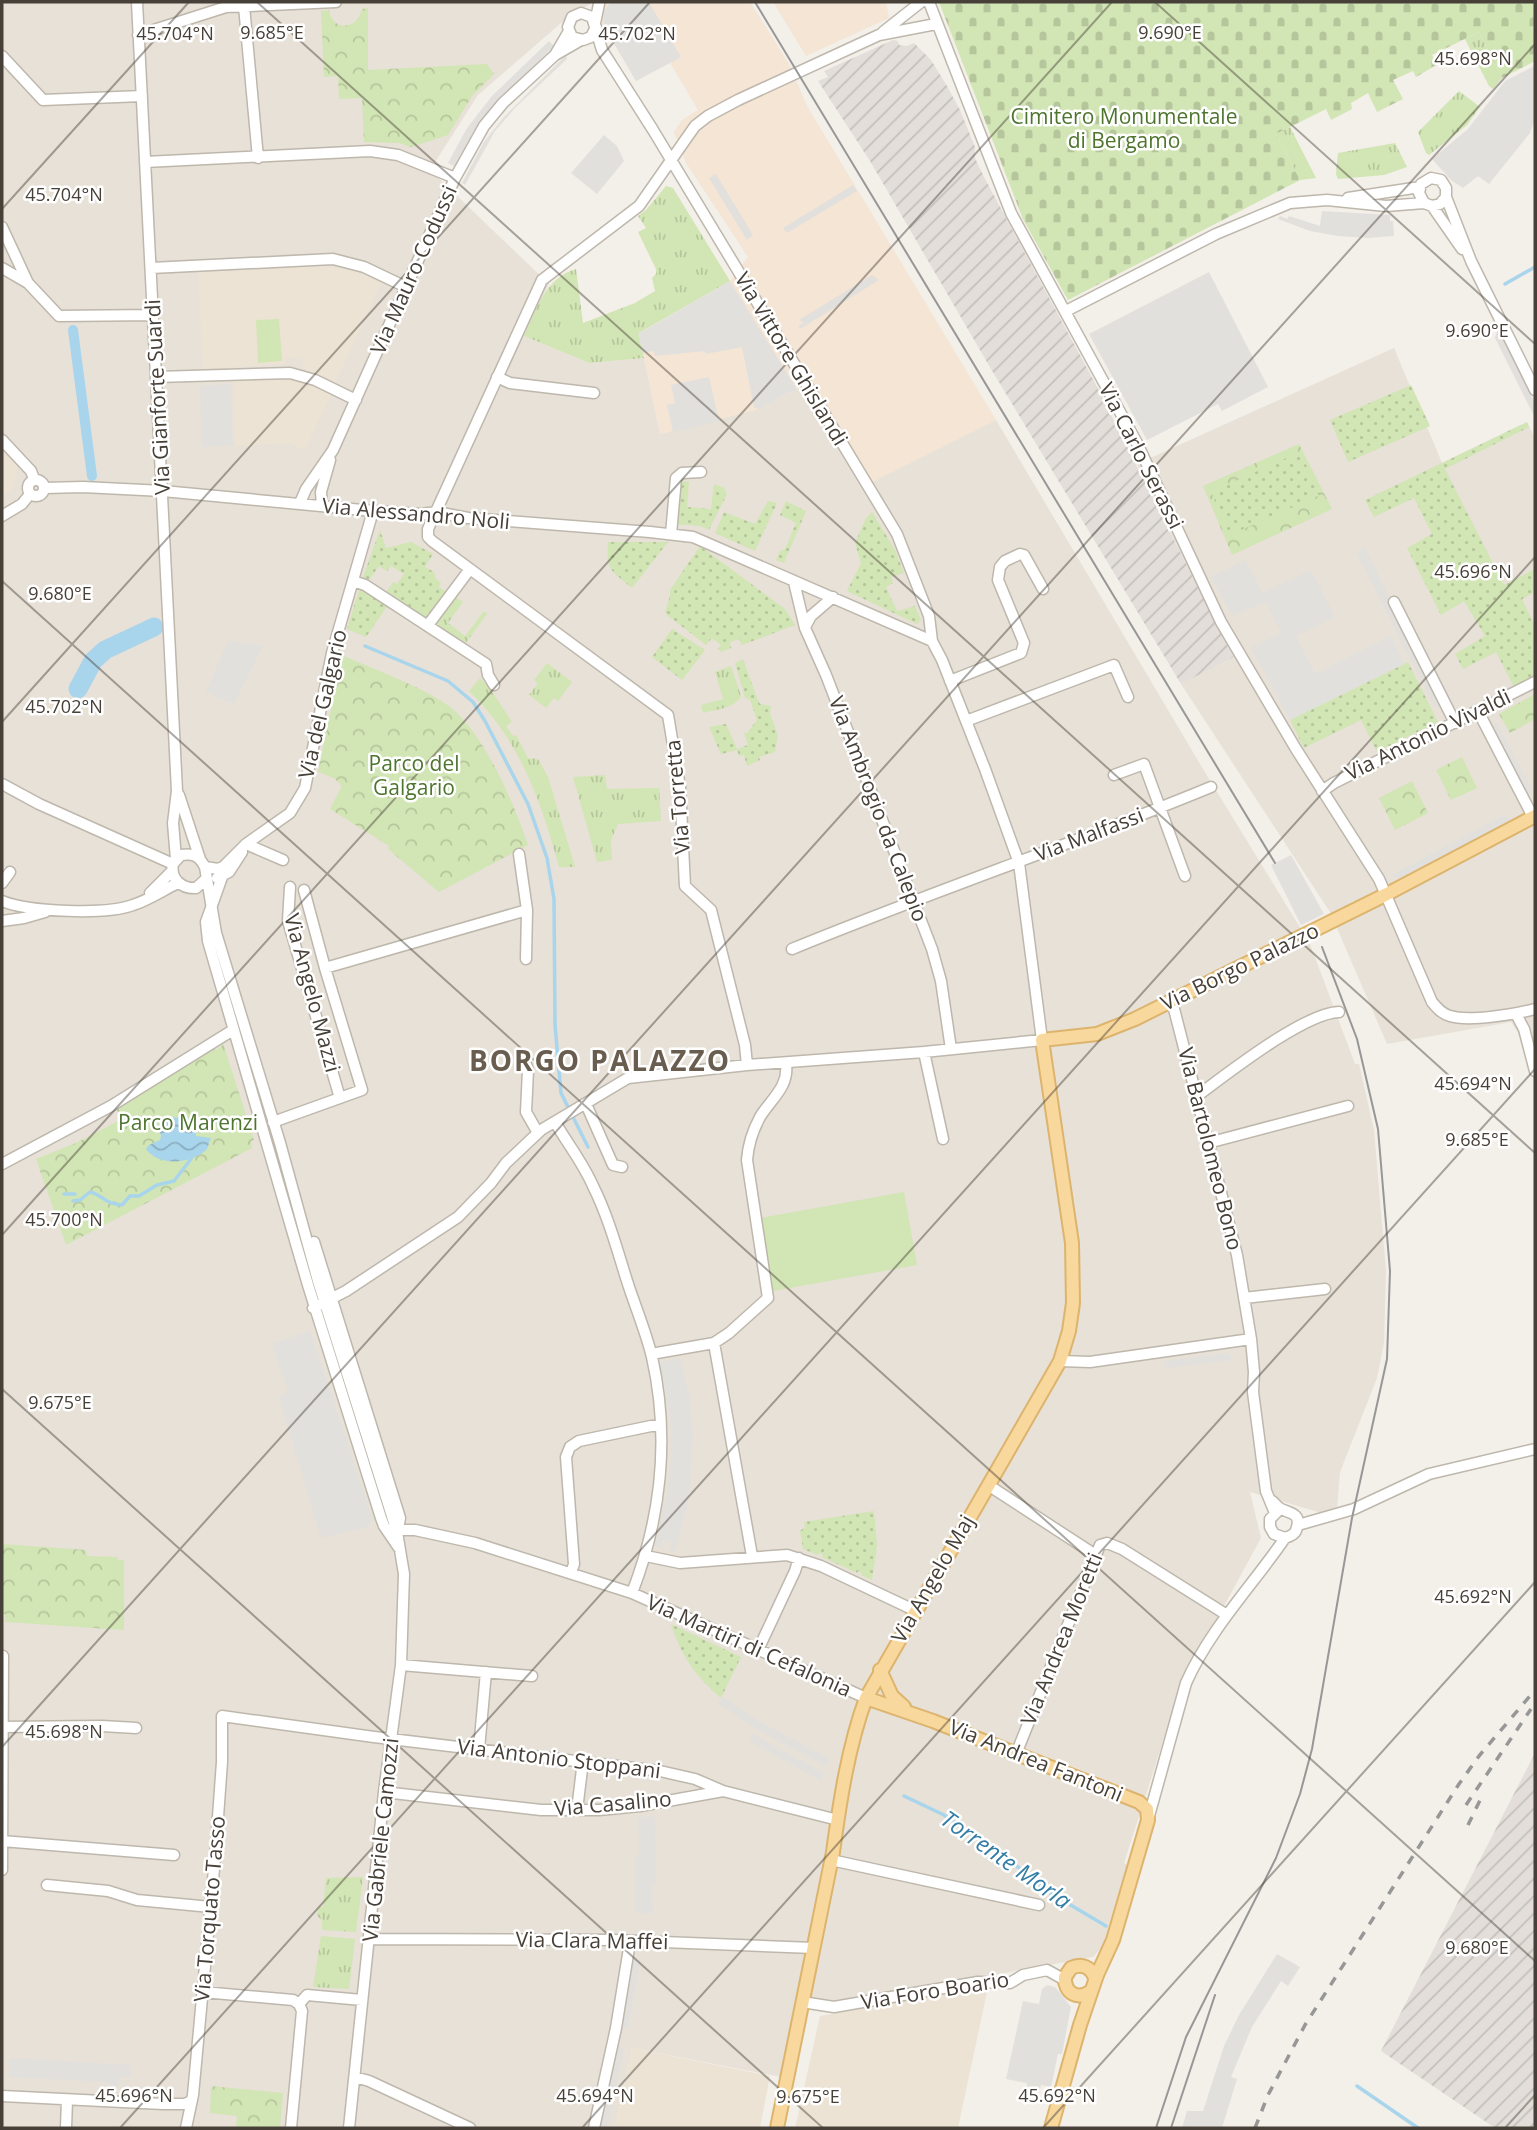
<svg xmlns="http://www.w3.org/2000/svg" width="1537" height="2130" viewBox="0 0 1537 2130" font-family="'Open Sans',sans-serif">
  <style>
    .residential { fill: #e7e1d7 }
    .commercial { fill: #f4e5d5 }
    .industrial { fill: url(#industrial-furrows) }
    .education { fill: #ece3d4 }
    .grass { fill: url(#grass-tufts) }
    .cemetery { fill: url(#cemetery-stones) }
    .park { fill: url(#park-crowns) }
    .garden { fill: url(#garden-dots) }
    .pitch { fill: #d2e5b4 }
    .parking { fill: #e2e0dd }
    .water { fill: url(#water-waves) }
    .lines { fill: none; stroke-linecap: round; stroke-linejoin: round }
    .stream { stroke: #a9d5ec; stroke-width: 3.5 }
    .canal { stroke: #a9d5ec; stroke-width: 10 }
    .river { stroke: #a9d5ec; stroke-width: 19 }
    .minor-casing { stroke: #beb7ac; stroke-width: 13 }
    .major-casing { stroke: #ddb46d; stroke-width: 16 }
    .minor { stroke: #fff; stroke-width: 10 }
    .major { stroke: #f8d89d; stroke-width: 12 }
    .tram { stroke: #979797; stroke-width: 2 }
    .rail { stroke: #979797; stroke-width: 3.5; stroke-dasharray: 9 9; stroke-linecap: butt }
    .ticks { fill: none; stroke: #474038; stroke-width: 2; stroke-opacity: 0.45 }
    .labels { text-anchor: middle; stroke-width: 5; stroke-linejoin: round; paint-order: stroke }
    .park-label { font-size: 21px; fill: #4e752e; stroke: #fff }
    .street-label { font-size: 21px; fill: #474038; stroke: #fff }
    .water-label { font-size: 23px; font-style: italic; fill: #347da5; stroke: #fff }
    .district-label { font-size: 28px; font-weight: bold; letter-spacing: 2px; fill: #695d4f; stroke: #fff }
    .ticks-label { font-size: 18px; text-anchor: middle; fill: #474038; stroke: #fff; stroke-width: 5; stroke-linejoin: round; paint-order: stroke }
  </style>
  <defs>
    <pattern id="industrial-furrows" width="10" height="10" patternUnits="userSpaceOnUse" patternTransform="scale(1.75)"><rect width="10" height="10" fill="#e3deda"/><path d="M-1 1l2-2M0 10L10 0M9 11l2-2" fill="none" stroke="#c4c0bc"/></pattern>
    <pattern id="grass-tufts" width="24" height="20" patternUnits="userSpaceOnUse" patternTransform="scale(1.75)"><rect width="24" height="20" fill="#d2e5b4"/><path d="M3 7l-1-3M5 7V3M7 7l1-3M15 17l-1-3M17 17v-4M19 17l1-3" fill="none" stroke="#b6c69c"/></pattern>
    <pattern id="cemetery-stones" width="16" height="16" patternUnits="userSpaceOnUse" patternTransform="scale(1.75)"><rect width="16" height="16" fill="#d2e5b4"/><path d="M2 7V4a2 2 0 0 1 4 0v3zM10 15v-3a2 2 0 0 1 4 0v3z" fill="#b6c69c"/></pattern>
    <pattern id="park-crowns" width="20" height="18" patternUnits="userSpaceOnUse" patternTransform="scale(1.75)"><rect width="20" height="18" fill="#d2e5b4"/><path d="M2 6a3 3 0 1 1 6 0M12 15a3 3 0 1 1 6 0" fill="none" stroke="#b6c69c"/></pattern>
    <pattern id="garden-dots" width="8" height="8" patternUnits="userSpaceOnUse" patternTransform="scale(1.75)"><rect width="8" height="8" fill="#d2e5b4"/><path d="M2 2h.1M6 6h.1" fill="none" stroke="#b6c69c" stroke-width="1.8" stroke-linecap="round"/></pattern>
    <pattern id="water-waves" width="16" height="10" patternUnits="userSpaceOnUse" patternTransform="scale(1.75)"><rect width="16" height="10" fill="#a9d5ec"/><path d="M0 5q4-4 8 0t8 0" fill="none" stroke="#8baec0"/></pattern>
  </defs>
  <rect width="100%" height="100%" fill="#f3efe9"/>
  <path class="residential" d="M2,2H594L568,17L478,95L430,170L549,284L524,336L589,363L644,358L660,434L759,409L790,392L814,387L872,482L996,420L1203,769L1310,944L1355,1064H1359L1374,1130L1386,1271L1384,1343L1377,1378L1340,1472L1337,1509L1325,1514L1250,1492L1261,1538L1181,1685L1124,1863L1127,1865L1104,1941L1101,1948L1093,1957L795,2011L781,2077L632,2048L615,2128H2Z
    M1394,348L1442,463L1527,422L1535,438V1084L1518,1033L1511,1022L1387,1044L1330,912L1181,684L1232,656L1137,464Z"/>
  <path class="commercial" d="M594,2H750L789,64L807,106L996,420L872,482L814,387L790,392L759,409L660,434L643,353L730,281L748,257L686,163L674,132L682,120L698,110L675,71L670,63L636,81L591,5Z
    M773,2H886L889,18L806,56Z"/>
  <path class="industrial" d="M893,40L898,41L899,45L907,46L914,43L931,60L947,86L960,110L975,147V158L984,177L1095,383L1233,657L1181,684L991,369L870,161L818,81L828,77L824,71Z
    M1535,1753V2128H1495L1381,2051Z"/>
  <path class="education" d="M321,266L353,270L381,283L335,383L303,368L302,357L285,358V364L203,369L198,272Z
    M289,376L304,380L331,394L305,450L289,443L235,446L233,377Z
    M2,446L18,462L14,488L2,497Z
    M976,1989L987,1992L958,2128H795L820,2016Z
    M632,2048L770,2076L760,2128H615Z"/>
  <path class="grass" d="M1479,32L1502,78L1493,89L1489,86L1465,39Z
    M1459,91L1480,107L1467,125L1429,155L1426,153L1418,132Z
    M1290,127L1316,178L1300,180L1276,134Z
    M1395,143L1407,167L1384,175L1338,179L1336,174L1338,153Z
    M666,186L673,188L730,281L639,333L644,358L589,363L524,336C537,309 545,278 576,269L583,323L635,303L655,291L652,278L656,274V269L638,232L646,228L638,216L646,210Z
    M455,597L463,602L448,623L465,636L484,611L487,614L465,644L435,624Z
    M547,663L572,682L558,701L554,698L546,708L529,695L538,683L534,680Z
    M731,666L741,696C736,708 714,710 703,713L701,705L723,699L715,672Z
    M480,678L491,690L512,722L506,726L513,736L516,735L528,758L538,759L548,777L575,867H559C541,801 520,740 469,691Z
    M605,775L607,789L659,788L661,821L618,824L611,840L612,860L597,862L573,777Z
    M363,1877L356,1932L322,1930V1920L317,1916L318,1907H323L326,1878Z
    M321,1936L355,1939L349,1989L313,1987Z"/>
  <path class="cemetery" d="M939,2H1535V61L1502,78L1479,32L1432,55L1436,65L1416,77L1413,71L1393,80L1403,99L1377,112L1368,93L1351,103L1352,109L1331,120L1326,109L1276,134L1300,180L1068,300L1023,219Z"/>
  <path class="park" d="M368,8V70L487,64L494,74L472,96L448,135L411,147L399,143L364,142L362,98L339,99L338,76L324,77L321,11L329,10C332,32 358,30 362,9Z
    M1299,444L1332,509L1232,555L1203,486Z
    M342,655C373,669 423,687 449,706C484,733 514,803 528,845L439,892L388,849L389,846L330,809L342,786L334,778L318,772Z
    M1535,694V719L1510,733L1499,714Z
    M1462,757L1477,788L1451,800L1436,770Z
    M1412,781L1428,813L1395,830L1379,798Z
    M222,1040L254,1140L251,1141L252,1148L66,1245L36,1159L78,1142L122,1119L116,1109L214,1046L216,1050L222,1046Z
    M2,1544L86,1550L87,1556L117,1557L118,1560H124V1630L5,1622V1614H2Z
    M211,2086L283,2093L280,2128H236L237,2116L210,2113Z"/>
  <path class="garden" d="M1411,385L1430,426L1348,462L1330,420Z
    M1527,422L1529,427L1445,469L1504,585L1535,569V592L1522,599L1535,626V676L1514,687L1496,652L1463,669L1455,654L1485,636L1464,601L1441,615L1407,548L1432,534L1414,498L1374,517L1365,500Z
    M1300,452L1320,495L1230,535L1211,492Z
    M680,481L689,482L687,507L711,509L714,484L724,488L727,494L709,530L700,526L675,524Z
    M768,501L777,503L755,551L715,533L724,512L755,524Z
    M786,501L806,511L784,563L776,560L780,551L785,549L796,523L780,515Z
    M872,512L895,550L904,573L891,577L893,583L886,587L897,611L915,606L921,620L917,624L847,591L861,563L855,543L866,518Z
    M380,530L386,548L411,542L433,554L425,567L434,572L436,579L441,583L439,587L448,593L428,619L385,594L393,582L397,584L404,574L391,566L387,571L379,566L369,580L363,577Z
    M608,542H668L632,588C611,570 606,571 608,542Z
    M700,546L785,609L795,625L742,645L739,639L730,642L731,648L721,652L718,649L721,645L712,638L706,645L667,615L665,612L670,596V590Z
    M360,587L388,605L366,637L347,629Z
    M672,629L705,650L682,680L652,657Z
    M743,659L757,698L760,704L771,706L770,713L778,736L775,752L759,757L760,760L747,766L744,755L739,756L737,750L721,754L709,727L726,724L737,749L748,745L744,733H747L757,720L750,700L745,698L735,663Z
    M1408,662L1438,722L1377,752L1361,720L1304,748L1290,720Z
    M874,1511L877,1546L872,1580L861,1575L862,1573L858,1571L857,1573L822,1557L823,1554L819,1553L818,1555L803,1549L800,1531L805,1527L804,1522Z
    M671,1624L741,1657L721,1698C697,1678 680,1655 671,1624Z"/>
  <path class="pitch" d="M279,319L282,361L258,363L256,320Z
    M904,1192L917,1265L773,1291L760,1218Z"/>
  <path class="parking" d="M611,2H649L681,57L636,81L604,26L603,12Z
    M549,41L554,46L490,109L473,132L454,166L448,163L467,128L492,96Z
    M566,55L567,59L515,108L495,131L465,185L462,183L484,142L503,118Z
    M1534,66L1535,119L1530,133L1489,184L1478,176L1463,188L1451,180L1432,159L1468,129L1505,81Z
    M604,135L617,146L624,161L597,194L571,173Z
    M716,174L753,235L747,240L709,178Z
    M853,185L857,191L787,233L783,228Z
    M1322,211L1390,215V221H1393L1394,236L1368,238L1338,236L1310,231L1278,219L1280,216L1287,219L1289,216L1320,226Z
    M1209,272L1268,387L1222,411L1218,404L1147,440L1089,334Z
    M872,275L879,280L800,329L798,326L804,323L799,320Z
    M730,281L798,391L790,392L759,409L754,407L742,347L706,354L705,351L655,356L654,351L643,353L638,334Z
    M1498,328L1535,403V418L1495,338Z
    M709,377L719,421L673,432L667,405L675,403L671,385Z
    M230,384L233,445L202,447L200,386Z
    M1365,548L1442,704L1435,708L1356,552Z
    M1246,560L1262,593L1311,570L1335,617L1296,636L1315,674L1391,636L1404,664L1290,720L1251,647L1281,633L1266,602L1232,616L1211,577Z
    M228,641L263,646L234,704L206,692Z
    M1495,723H1497L1532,790L1527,798L1491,727Z
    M1503,816L1514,820L1398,879L1391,875Z
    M1291,855L1324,914L1301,925L1271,865Z
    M310,1331L373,1520L366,1527L321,1538L279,1397L288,1392L272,1344Z
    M1230,1353L1231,1360L1168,1368L1163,1361Z
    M680,1358L689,1395L693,1435L689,1499L675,1551L670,1550L672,1542L663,1540L661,1547L655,1546L667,1492L671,1455L670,1415L660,1362Z
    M723,1697L762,1723L830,1759L827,1766L761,1732L725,1708L718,1704Z
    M752,1734L824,1773L820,1780L749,1741Z
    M655,1815L656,1886L652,1882L653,1913H635V1856L639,1855L638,1818Z
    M1277,1954L1300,1967L1288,1986L1281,1981L1252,2027L1231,2077L1237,2079L1222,2128H1182L1187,2111H1203L1224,2046L1239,2015Z
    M632,1960L640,1961L628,2029L620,2027Z
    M1047,1985L1055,1987L1071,2007L1062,2054H1058L1051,2087L1041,2085L1040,2090L1027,2087V2083L1006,2079L1023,2001L1039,2004L1042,1989Z
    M616,2046L624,2048L607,2128H600Z
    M10,2058L130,2065L131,2077H120L118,2086H111L110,2090L109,2082L9,2077Z"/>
  <path class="water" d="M169,1117L194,1119L196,1136L211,1138C210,1140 208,1147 207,1149C193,1164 158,1167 146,1149L149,1145L160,1140L161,1136L158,1126L161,1120Z"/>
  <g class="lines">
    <path class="stream" d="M1505,284L1535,267
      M365,646L448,681L473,702L485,721L528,804L547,858L554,899L555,1025L561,1093L588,1147
      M206,1124L217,1121
      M196,1131L204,1125
      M64,1194H75
      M73,1201L80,1200L90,1192C103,1195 104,1204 122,1205L130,1196H139L157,1185L174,1181L191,1159
      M904,1796L944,1815L1008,1859L1047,1891L1106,1926
      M1357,2086L1418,2128"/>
    <path class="canal" d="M73,330L92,476"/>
    <path class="river" d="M78,689L93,661L105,650L154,627"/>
    <g class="minor-casing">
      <path id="minor" d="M137,2L177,791L173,823L176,859
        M929,2L1011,213L1137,443L1221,622L1296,749L1379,879L1432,1002C1437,1008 1442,1014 1450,1016C1469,1022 1516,1014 1535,1009
        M244,6L258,158
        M595,23L599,4
        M883,32L921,2
        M138,35L226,7L336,2
        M555,55L569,31
        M2,56L43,100L142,96
        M145,162L370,151L398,155L455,178
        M1348,198L1420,187
        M1424,203L1419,193L1421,184L1431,178L1441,180L1446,188V197L1471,261L1535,390
        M1432,206L1462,249
        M2,227L28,283L59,316L154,315
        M2,268L28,283
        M151,268L333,259L364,267L406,287
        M1066,311L1216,234L1290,203L1327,200L1386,206L1424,203L1432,206L1440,204L1446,197
        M157,377L290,373L315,380L356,400
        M497,377L510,383L594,393
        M2,440L31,471L34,479
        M28 488a8 8 0 1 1 16 0a8 8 0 1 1-16 0Z
        M44,488L83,487L163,491L373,511L421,514L437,512L468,518L650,532L693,537L932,641
        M300,503L306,489L333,450L455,178L484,126L503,103L555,55L581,40
        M322,506L321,492L330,460
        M2,516L22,504L30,494
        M671,534L676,478L682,473L701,472
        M353,581L365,585L486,664L488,675L494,685
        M794,582L805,628L826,675L932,949L941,981L951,1049
        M1394,602L1455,723
        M428,625L470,569
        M805,627L811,616L833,597
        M950,681L1021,653L1024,643L998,580L1000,567L1005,561L1020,554L1024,555L1043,589
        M1478,711L1533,817
        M966,721L1114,665L1128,697
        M1114,775L1144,764L1185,876
        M2,784L39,804L173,864
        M1322,791L1334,783L1535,682
        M179,795L200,859
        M246,844L283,860
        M519,854L527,910L526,959
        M205,867L218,869L223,867L246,844L290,813L305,788L332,653L373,511
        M222,877L206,922L208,941L308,1285L381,1518L384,1526L399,1548
        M217,878L229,872L242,852
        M206,879L196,888C182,889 170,879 173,864L181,855C194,853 199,856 205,867L216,933L280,1143L318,1281L397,1532L404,1574L401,1665L384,1792L349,2128
        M2,883L10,872
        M290,887L288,921L340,1098
        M304,890L325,968
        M150,893L172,871
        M2,901C28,912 107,915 133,905C149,900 163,890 178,883
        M2,921L24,918L45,912
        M792,949C931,892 1073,844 1211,787
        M1172,1001L1237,1255L1251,1339L1254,1372L1253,1392L1266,1491L1275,1513
        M1516,1014L1524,1029L1535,1071
        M924,1052L943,1139
        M526,1065L528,1070L526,1112L538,1133
        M747,1065L745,1045L711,910L685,886L680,787L668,715L432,541L428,537V529L542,280L639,206L695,126L708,116L738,100L879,35L936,24
        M1197,1096C1227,1074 1304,1013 1339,1012
        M586,1104L613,1165L622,1167
        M273,1122L362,1090L325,968L527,910
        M555,1122C567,1143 583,1163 593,1186C608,1216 617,1249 627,1281C635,1306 646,1332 652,1357C670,1437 661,1518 632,1593
        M1208,1143L1348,1106
        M2,1164L111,1106L233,1030
        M314,1242L400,1518L398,1529
        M1244,1298L1325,1289
        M313,1308L346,1291L458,1217L491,1183L506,1163L541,1130L628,1078L747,1065L924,1052L1042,1040L1019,863L985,769L942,660L932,641L929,616L897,534L653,130L602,50L592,17L581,13L572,17L568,27L572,37L583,40L591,37L596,27
        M714,1343L752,1556
        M651,1354L714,1343L729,1333L768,1298L747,1160C748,1146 753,1130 760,1117C771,1099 789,1087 786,1064
        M1060,1361L1090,1362L1251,1339
        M988,1485L1094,1554
        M1278,1511L1270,1519V1527L1274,1534L1285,1538
        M1298,1525L1354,1509L1429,1474L1535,1449
        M394,1530H415L475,1543L632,1593L866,1698
        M646,1556L680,1563L787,1555L821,1566L916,1611
        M571,1573L574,1564L566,1457L570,1447L579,1441L651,1426H661
        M758,1650L795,1571L799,1558
        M401,1665L532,1676
        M2,1727L102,1726L136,1728
        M479,1749L486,1672
        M1016,1754L1100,1545L1107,1543L1122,1549L1227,1615
        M384,1792L541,1810H599L640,1806L723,1791L838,1820
        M577,1810L583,1761
        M1149,1816L1186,1683C1210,1629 1252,1586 1285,1538C1291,1536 1296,1534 1297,1527C1301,1513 1289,1513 1281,1509C1277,1507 1275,1503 1272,1501
        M2,1841L174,1855
        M831,1860L1039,1905
        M2,1870L3,1656
        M47,1885L108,1891L137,1900L211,1907
        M370,1939L613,1940L813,1948
        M203,1992L293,2000L299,2004L307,1995L362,2000
        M802,2002L834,2007L978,1982L1010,1983L1023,1975L1047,1970L1065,1980
        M355,2077L369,2081L470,2128
        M2,2096L163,2104H185L191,2101
        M66,2128L67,2100
        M186,2128L193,2095L215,1858L222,1762V1716L374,1737L660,1771L695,1779L723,1791
        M291,2128L302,2011L299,2004
        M594,2128L616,2028L630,1942"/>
    </g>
    <g class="major-casing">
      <path id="major" d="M880,1670L892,1696L904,1707
        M866,1698L933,1721L1139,1802L1147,1809L1148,1820L1113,1940L1097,1975L1080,2025L1051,2128
        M1091,1991C1078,2001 1064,1993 1065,1977L1071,1968C1082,1963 1091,1967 1095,1978
        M777,2128L833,1852C840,1801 848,1747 866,1698L1060,1361L1069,1331L1073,1303L1072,1243L1042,1040L1097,1034L1135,1019L1387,894L1535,816"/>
    </g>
    <use href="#minor" class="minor"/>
    <use href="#major" class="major"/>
    <path class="tram" d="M755,2L1275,863
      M1156,2128L1186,2037L1276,1858L1300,1794L1312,1749L1352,1518L1387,1359L1390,1271L1378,1129L1357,1039L1322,947
      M1171,2128L1215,1995"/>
    <path class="rail" d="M1466,1805L1531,1709
      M1468,1825L1483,1794
      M1255,2128L1268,2095L1305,2025L1459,1784L1479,1756L1535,1690"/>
  </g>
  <path class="ticks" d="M257,2L1535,1153M1155,2L1535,344M2,209L189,2M2,581L1535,1961M2,722L650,2M2,1235L1112,2M2,1389L823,2128M2,1747L1535,44M120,2128L1535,557M582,2128L1535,1069M1043,2128L1535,1582M1505,2128L1535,2095"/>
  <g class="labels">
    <g class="park-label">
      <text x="1124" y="124">Cimitero Monumentale<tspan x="1124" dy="24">di Bergamo</tspan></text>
      <text x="414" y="771">Parco del<tspan x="414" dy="24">Galgario</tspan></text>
      <text x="188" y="1130">Parco Marenzi</text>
    </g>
    <g class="street-label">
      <text transform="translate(414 270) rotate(-66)" y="7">Via Mauro Codussi</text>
      <text transform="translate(791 359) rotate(59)" y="7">Via Vittore Ghislandi</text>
      <text transform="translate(158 397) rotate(-93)" y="7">Via Gianforte Suardi</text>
      <text transform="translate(1141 456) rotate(63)" y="7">Via Carlo Serassi</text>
      <text transform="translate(416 514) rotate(5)" y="7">Via Alessandro Noli</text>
      <text transform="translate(323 704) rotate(-77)" y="7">Via del Galgario</text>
      <text transform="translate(1428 735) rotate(-26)" y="7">Via Antonio Vivaldi</text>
      <text transform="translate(678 797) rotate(-95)" y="7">Via Torretta</text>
      <text transform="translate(878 809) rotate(69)" y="7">Via Ambrogio da Calepio</text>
      <text transform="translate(1089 835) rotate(-21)" y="7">Via Malfassi</text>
      <text transform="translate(1240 967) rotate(-26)" y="7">Via Borgo Palazzo</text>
      <text transform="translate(312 993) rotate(75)" y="7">Via Angelo Mazzi</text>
      <text transform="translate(1210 1149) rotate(76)" y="7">Via Bartolomeo Bono</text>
      <text transform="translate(933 1579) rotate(-60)" y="7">Via Angelo Maj</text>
      <text transform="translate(1062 1639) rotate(-68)" y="7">Via Andrea Moretti</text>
      <text transform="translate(749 1646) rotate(24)" y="7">Via Martiri di Cefalonia</text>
      <text transform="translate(559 1759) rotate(7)" y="7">Via Antonio Stoppani</text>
      <text transform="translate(1036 1761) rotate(22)" y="7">Via Andrea Fantoni</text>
      <text transform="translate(613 1804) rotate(-5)" y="7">Via Casalino</text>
      <text transform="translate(381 1840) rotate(-84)" y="7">Via Gabriele Camozzi</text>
      <text transform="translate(210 1909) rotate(-85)" y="7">Via Torquato Tasso</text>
      <text transform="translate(592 1941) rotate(1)" y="7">Via Clara Maffei</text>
      <text transform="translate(935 1991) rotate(-9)" y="7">Via Foro Boario</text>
    </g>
    <g class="water-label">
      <text transform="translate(1006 1860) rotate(35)" y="8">Torrente Morla</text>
    </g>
    <g class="district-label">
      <text x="600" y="1071">BORGO PALAZZO</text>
    </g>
  </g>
  <g class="ticks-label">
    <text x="272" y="39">9.685°E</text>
    <text x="1170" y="39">9.690°E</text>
    <text x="175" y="40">45.704°N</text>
    <text x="637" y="40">45.702°N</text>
    <text x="1473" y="65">45.698°N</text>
    <text x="64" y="201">45.704°N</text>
    <text x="1477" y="337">9.690°E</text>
    <text x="1473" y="578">45.696°N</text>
    <text x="60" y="600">9.680°E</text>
    <text x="64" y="713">45.702°N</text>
    <text x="1473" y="1090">45.694°N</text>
    <text x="1477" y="1146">9.685°E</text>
    <text x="64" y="1226">45.700°N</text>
    <text x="60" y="1409">9.675°E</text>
    <text x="1473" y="1603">45.692°N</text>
    <text x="64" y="1738">45.698°N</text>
    <text x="1477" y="1954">9.680°E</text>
    <text x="134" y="2102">45.696°N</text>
    <text x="595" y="2102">45.694°N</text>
    <text x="1057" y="2102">45.692°N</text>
    <text x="808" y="2103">9.675°E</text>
  </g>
  <rect width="1537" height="2130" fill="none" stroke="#474038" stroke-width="7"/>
</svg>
